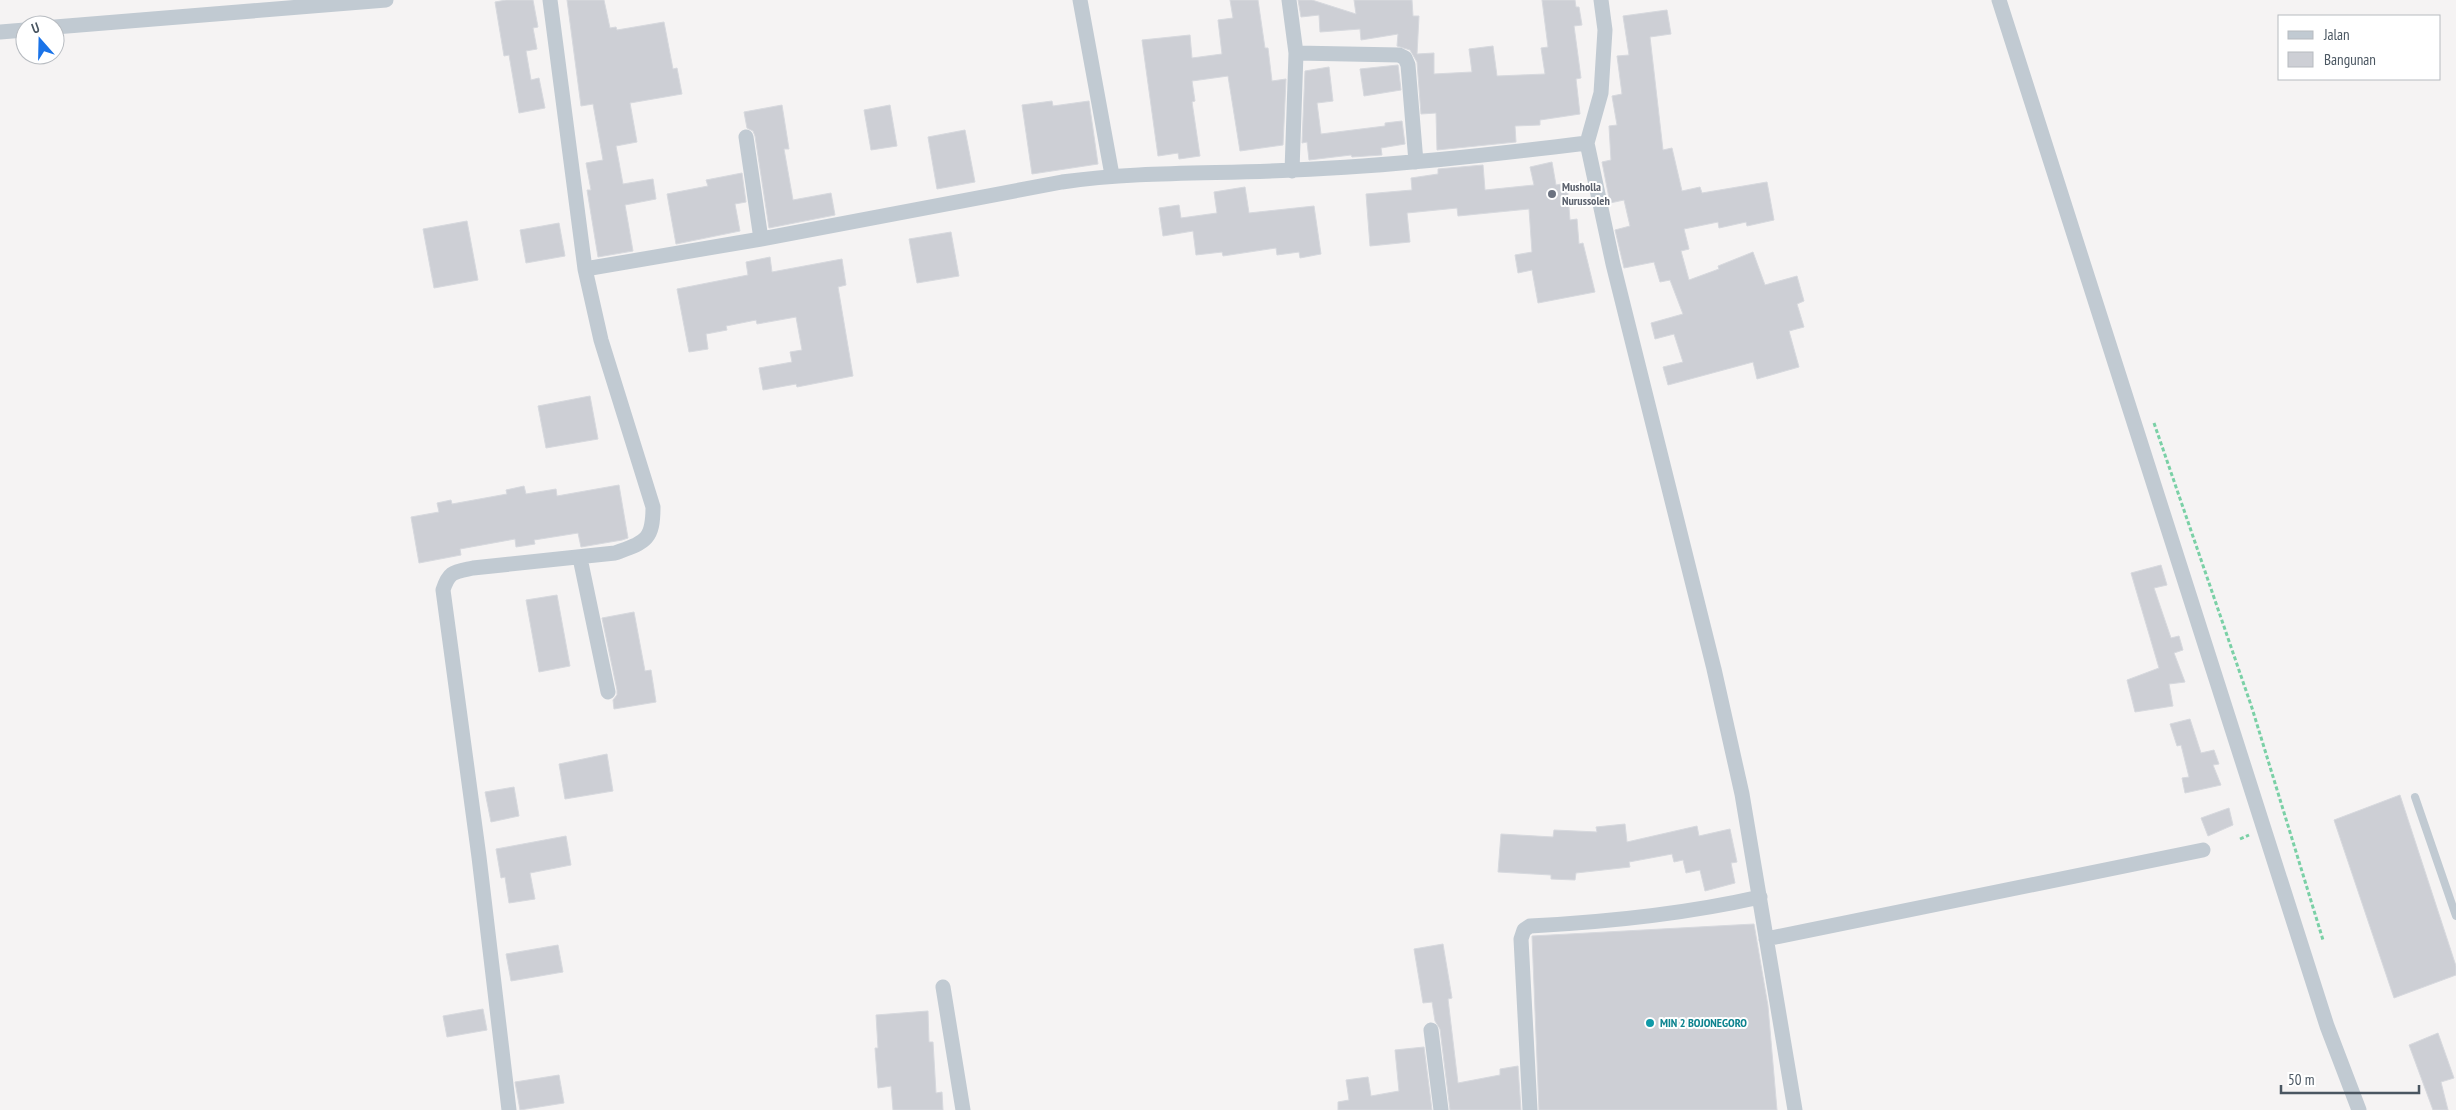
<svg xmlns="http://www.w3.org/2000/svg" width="2456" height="1110" viewBox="0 0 2456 1110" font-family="'PT Sans Narrow',sans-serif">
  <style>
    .building { fill: #cdcfd5; stroke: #d7d9de }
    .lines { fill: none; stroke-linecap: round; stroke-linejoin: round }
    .path { stroke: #7ad0a6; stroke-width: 3; stroke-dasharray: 4 2.5; stroke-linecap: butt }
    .service { stroke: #c1cad2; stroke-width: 8 }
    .minor { stroke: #c1cad2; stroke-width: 15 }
    .worship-dot { fill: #6b7280; stroke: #fff; stroke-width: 2 }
    .culture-dot { fill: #0f9aa8; stroke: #fff; stroke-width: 2 }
    .labels { text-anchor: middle; stroke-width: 4; stroke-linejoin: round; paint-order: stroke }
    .worship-label { font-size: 12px; font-weight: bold; fill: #5b616d; stroke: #fff; text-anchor: start }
    .culture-label { font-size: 12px; font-weight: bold; fill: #0d838f; stroke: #fff; text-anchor: start }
  </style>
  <rect width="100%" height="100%" fill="#f5f3f3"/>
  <path class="building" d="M506,0H533L538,27L533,28L537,49L526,51L531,80L539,78L545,108L519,113L509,55L504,56L495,2Z
    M567,0H604L610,28L616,27L617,30L664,22L673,69L677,68L682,94L630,103L637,142L616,146L623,184L653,179L656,199L625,205L633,251L598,257L587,190H591L586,163L603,160L593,104L581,106Z
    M1230,0H1258L1265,48H1268L1272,81L1286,79L1283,145L1240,151L1228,76L1192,81L1195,101L1192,102L1200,156L1179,159L1178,153L1158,156L1142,40L1190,35L1192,58L1222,54L1218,20L1233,18Z
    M1298,0H1312L1356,14L1354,0H1412L1413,16H1419L1417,54L1434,53V74L1472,72L1469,49L1493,46L1497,76L1545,74L1541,48L1548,47L1542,0H1575L1576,7H1579L1582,25L1574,26L1581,78L1576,79L1580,114L1540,120V125L1515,126L1516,142L1437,150L1436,113L1421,114L1417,62L1410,50L1397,46L1398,34L1361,40L1360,29L1320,32L1319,15L1301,17Z
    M1667,10L1671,34L1650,37L1663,150L1672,148L1682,191L1700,187L1702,193L1767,182L1774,220L1747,226L1746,222L1719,228L1718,222L1684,229L1689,249L1681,251L1689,280L1719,269L1718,266L1753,252L1765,285L1797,276L1804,301L1797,304L1804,327L1789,331L1799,367L1757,379L1753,362L1668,385L1663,367L1683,362L1674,334L1655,339L1651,323L1683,314L1670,280L1660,282L1654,262L1624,268L1615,230L1630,226L1624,200L1610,203L1602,162L1611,160L1609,126L1617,125L1612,96L1622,94L1617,56L1629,55L1623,16Z
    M1398,65L1401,90L1364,96L1360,69Z
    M1329,67L1333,101L1317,103L1321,134L1385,126V123L1402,121L1405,144L1381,148L1382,155L1352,157L1351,155L1309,160L1307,142L1302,143L1305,71Z
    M1052,101L1053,106L1089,101L1098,164L1032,174L1022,105Z
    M782,105L789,149H784L793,200L831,193L835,215L769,228L755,136L753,131L747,128L744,112Z
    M890,105L897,146L871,150L864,110Z
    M965,130L975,182L937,189L928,137Z
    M1552,162L1556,185L1567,183L1570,220L1577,219L1579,244L1583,243L1595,292L1538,303L1532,270L1518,273L1515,255L1532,252L1529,209L1458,216L1457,208L1407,213L1410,242L1370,246L1366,194L1412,190L1411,178L1438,174V169L1483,165L1485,190L1534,185L1530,167Z
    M742,173L746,202L735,204L740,231L676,244L667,194L708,186L706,180Z
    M1245,187L1249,213L1314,206L1321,254L1300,258L1299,252L1277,255L1276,248L1223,256L1222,252L1196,255L1193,231L1163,236L1159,208L1179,205L1181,218L1217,213L1214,192Z
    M467,221L478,280L434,288L423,229Z
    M559,223L565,256L526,263L520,230Z
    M951,232L959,276L917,283L909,239Z
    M770,257L772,272L842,259L846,285L838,287L853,376L797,387L796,384L763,390L759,368L792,362L790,352L802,350L796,317L757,324L756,320L726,326L727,330L706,334L708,349L689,352L677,289L748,275L746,262Z
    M590,396L598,439L546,448L538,406Z
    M619,485L628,538L622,540L581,547L578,533L534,540L535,544L516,547L515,539L460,549L461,555L419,563L411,517L439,512L437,503L451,500L452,504L507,494L506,490L524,486L526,494L556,489L557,496Z
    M2161,565L2167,585L2154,588L2171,638L2179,636L2183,650L2174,653L2185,682L2169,684L2173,706L2135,712L2127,680L2159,668L2131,573Z
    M557,595L570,666L539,672L526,600Z
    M634,612L645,671L651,670L656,702L614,709L613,700L617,695V690L602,618Z
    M2190,719L2201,753L2214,750L2219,764L2213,765L2221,785L2185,793L2182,778L2189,777L2181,745L2177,746L2170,724Z
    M607,754L613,791L565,799L559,764Z
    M514,787L519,816L491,822L485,792Z
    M2400,795L2456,966V975L2394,998L2334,820Z
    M2229,808L2233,825L2208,836L2201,818Z
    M1625,824L1627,842L1697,826L1699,836L1730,829L1737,862L1731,863L1735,883L1705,891L1700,870L1686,873L1683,860L1674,862L1672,854L1629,862L1630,867L1576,873L1575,880L1551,879V875L1498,872L1501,834L1553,837L1554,830L1597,832L1596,827Z
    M566,836L571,865L530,873L535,899L509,903L505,877L501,878L496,849Z
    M1754,924L1768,1006L1777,1110H1539L1532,936Z
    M1443,944L1452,998L1448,999L1458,1083L1500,1075V1069L1518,1066L1521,1110H1450L1440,1029L1435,1021L1432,1002L1423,1003L1414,949Z
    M558,945L563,972L511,981L506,954Z
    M483,1009L487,1030L447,1037L443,1016Z
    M928,1011L929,1042H933L936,1093L942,1092L943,1110H893L891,1086L878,1088L875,1048H878L876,1015Z
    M2438,1033L2454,1078L2441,1082L2448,1110H2433L2409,1045Z
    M1424,1047L1432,1110H1338V1102L1349,1100L1346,1080L1368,1077L1371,1096L1399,1091L1395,1050Z
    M559,1075L564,1103L520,1110L515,1082Z"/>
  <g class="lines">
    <path class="path" d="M2154,423L2252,708L2323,940
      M2240,839L2249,835"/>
    <path class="service" d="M2415,797L2456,916"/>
    <path class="minor" d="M1080,0L1112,175
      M1289,0L1296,53
      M1601,0L1605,30L1601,93L1587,143L1613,264L1714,669L1742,794L1795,1110
      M1999,0L2327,1026L2359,1110
      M55,27L386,0
      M0,32L25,30
      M746,137L761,239
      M1292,171L1296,53L1399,55L1405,58L1408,65L1416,162
      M585,269L761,239L1062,182C1139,171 1215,174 1293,170C1391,166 1489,155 1587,143
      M580,558L608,692
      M1766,939L2203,850
      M943,987L963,1110
      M1431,1030L1441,1110
      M509,1110L479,857L443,590C449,571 454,572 473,568L615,553C645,542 653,541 653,507L601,340L585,269L550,0
      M1530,1110L1521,939L1524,930L1530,926C1608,922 1685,914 1760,897"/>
  </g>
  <circle class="worship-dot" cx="1552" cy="194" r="5"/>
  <circle class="culture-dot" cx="1650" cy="1023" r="5"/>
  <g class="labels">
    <g class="worship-label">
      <text x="1562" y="191">Musholla<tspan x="1562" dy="14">Nurussoleh</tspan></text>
    </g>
    <g class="culture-label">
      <text x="1660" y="1027">MIN 2 BOJONEGORO</text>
    </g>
  </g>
  <rect x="2278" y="15" width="162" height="65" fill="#ffffff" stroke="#b7bbc0"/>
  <rect x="2288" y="31" width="25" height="8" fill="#c1cad2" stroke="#b7bbc0"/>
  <text x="2324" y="40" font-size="15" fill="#4a5661">Jalan</text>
  <rect x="2288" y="52" width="25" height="15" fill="#cdcfd5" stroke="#b7bbc0"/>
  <text x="2324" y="65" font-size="15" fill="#4a5661">Bangunan</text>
  <g transform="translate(40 40) rotate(340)"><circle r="24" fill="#ffffff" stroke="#b7bbc0"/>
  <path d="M0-4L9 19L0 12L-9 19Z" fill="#1a73e8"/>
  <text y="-8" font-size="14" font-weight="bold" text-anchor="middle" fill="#4a5661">U</text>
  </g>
  <path d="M2281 1085v8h138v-8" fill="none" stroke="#4a5661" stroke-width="2.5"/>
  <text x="2288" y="1085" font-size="15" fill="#4a5661" stroke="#ffffff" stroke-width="4" paint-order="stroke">50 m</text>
</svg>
